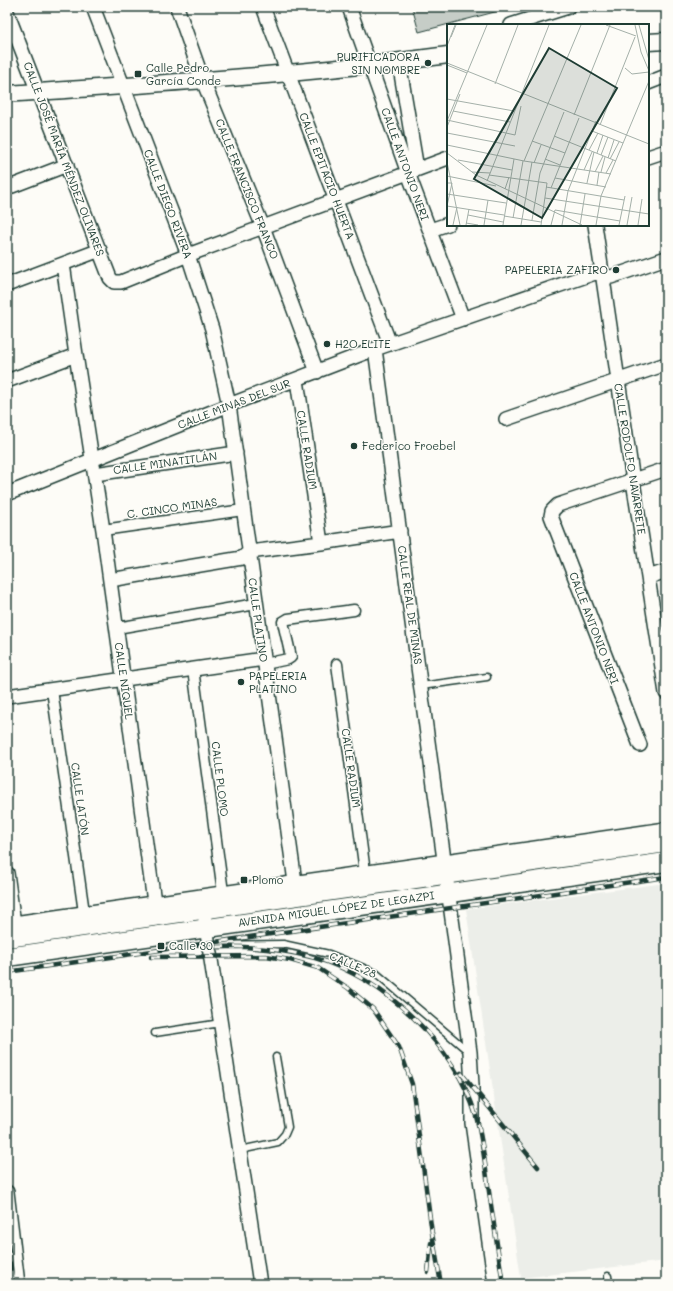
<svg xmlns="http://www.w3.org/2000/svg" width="673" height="1291" viewBox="0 0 673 1291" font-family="Mali,sans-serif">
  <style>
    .built { fill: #eceee9 }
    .building { fill: #c6cdc7; stroke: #1f3d34 }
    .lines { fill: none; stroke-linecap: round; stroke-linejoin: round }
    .service-casing { stroke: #1f3d34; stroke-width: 9 }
    .pedestrian-casing { stroke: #1f3d34; stroke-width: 13 }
    .minor-casing { stroke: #1f3d34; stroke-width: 16 }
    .tertiary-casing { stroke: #1f3d34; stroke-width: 19 }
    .secondary-casing { stroke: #1f3d34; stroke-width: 21 }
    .service { stroke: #fdfcf7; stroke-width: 6 }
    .pedestrian { stroke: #fdfcf7; stroke-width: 10 }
    .minor { stroke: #fdfcf7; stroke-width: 13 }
    .tertiary { stroke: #fdfcf7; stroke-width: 16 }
    .secondary { stroke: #fdfcf7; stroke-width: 18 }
    .rail-casing { stroke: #1f3d34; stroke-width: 4.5 }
    .rail { stroke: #fdfcf7; stroke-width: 3; stroke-dasharray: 9; stroke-linecap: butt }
    .poi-dot { fill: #1f3d34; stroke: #fdfcf7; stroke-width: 1.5 }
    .labels { text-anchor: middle; stroke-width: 3; stroke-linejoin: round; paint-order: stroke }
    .poi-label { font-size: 11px; fill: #1f3d34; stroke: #fdfcf7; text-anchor: start }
    .street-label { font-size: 11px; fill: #1f3d34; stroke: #fdfcf7 }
    .inset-road { fill: none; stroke: #a4b0a9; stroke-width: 1 }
    .view { fill: #1f3d34; fill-opacity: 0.15; stroke: #1f3d34; stroke-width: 2 }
    .inset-edge { fill: none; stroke: #1f3d34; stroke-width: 2 }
  </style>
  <rect width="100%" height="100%" fill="#fdfcf7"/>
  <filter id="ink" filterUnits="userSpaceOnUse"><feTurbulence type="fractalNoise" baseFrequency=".025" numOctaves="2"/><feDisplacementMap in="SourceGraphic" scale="8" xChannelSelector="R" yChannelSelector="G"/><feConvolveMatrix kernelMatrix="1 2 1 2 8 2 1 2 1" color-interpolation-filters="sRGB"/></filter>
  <g filter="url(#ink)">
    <path class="built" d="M666,883V1261L521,1278L466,909Z"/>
    <path class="building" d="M412,7H505L506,9L419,32Z"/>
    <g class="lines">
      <g class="service-casing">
        <path id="service" d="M421,686L487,677
          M209,945L283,944L329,954L376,973L468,1051
          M155,1033L221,1023
          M240,1150L278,1142L285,1134L288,1127L276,1057
          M608,1276L609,1284"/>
      </g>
      <g class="pedestrian-casing">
        <path id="pedestrian" d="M103,530L243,510
          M117,628L256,604
          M265,664L288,659L291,657L283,622L288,619L354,610
          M337,664L365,872
          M193,669L223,892
          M52,690L84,912"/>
      </g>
      <g class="minor-casing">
        <path id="minor" d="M93,7L188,255L212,329L229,405L295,882
          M177,7L203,81L263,227L317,372
          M263,7L390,344
          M349,7L408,173L463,319
          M7,12L110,278L114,282H121L188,255L448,158
          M511,25L568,7
          M399,62L417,169
          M648,83L666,76
          M648,157L666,151
          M7,188L67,165
          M595,225L633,481L666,693
          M430,230L448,224
          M63,264L76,355L103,530L154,902
          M7,285L100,250
          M375,349L470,1052L472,1085V1123L495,1284
          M297,380L321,543
          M7,381L76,355
          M506,419L666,364
          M95,474L236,453
          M7,494L229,405L375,349L595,273L611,277L666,258
          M649,577L666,571
          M110,580L242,558L249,552L321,543L400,531
          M7,696L264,659
          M640,745L551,516L552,511L558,505L666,469
          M7,873L15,931
          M205,920L260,1284
          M7,924L666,829
          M7,1192L18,1284"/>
      </g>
      <g class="tertiary-casing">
        <path id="tertiary" d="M648,42L666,41
          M7,94C154,84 302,75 448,55"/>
      </g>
      <g class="secondary-casing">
        <path id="secondary" d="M7,938L666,843
          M7,957L666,862"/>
      </g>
      <use href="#service" class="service"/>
      <use href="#pedestrian" class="pedestrian"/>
      <use href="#minor" class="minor"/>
      <use href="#tertiary" class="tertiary"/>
      <use href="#secondary" class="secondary"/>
      <g class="rail-casing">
        <path id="rail" d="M216,947C250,946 283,949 315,958C385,978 456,1047 476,1116C482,1138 485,1162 488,1185C493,1218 498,1251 503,1284
          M151,957L266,956L290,960L318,968L348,988L373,1009L399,1047L412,1084L432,1233L441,1284
          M7,972L666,877
          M461,1073L538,1167
          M7,1235L13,1284
          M428,1272L431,1243"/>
      </g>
      <use href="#rail" class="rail"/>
    </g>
  </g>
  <g class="poi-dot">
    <circle cx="428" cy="63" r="4"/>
    <rect x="134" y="70" width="8" height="8" rx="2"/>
    <circle cx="616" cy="270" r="4"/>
    <circle cx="327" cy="344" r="4"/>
    <circle cx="354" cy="446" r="4"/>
    <circle cx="241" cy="682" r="4"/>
    <rect x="240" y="876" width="8" height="8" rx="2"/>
    <rect x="157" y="942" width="8" height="8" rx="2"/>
  </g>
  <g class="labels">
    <g class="poi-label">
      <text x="420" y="61" text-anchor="end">PURIFICADORA<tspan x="420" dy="13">SIN NOMBRE</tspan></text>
      <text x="146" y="72">Calle Pedro<tspan x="146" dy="13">García Conde</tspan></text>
      <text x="608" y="274" text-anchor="end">PAPELERIA ZAFIRO</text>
      <text x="335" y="348">H2O ELITE</text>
      <text x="362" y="450">Federico Froebel</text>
      <text x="249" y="680">PAPELERIA<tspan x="249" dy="13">PLATINO</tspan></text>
      <text x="252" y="884">Plomo</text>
      <text x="169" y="950">Calle 30</text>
    </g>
    <g class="street-label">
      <text transform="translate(64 159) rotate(69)" y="4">CALLE JOSÉ MARÍA MÉNDEZ OLIVARES</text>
      <text transform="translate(405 164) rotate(70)" y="4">CALLE ANTONIO NERI</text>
      <text transform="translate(327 176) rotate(69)" y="4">CALLE EPITACIO HUERTA</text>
      <text transform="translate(247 189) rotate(68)" y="4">CALLE FRANCISCO FRANCO</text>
      <text transform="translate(168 204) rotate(69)" y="4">CALLE DIEGO RIVERA</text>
      <text transform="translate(234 404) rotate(-21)" y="4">CALLE MINAS DEL SUR</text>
      <text transform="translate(307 450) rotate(81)" y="4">CALLE RADIUM</text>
      <text transform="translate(630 459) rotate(81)" y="4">CALLE RODOLFO NAVARRETE</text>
      <text transform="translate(165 463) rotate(-8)" y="4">CALLE MINATITLÁN</text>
      <text transform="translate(172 508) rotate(-8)" y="4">C. CINCO MINAS</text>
      <text transform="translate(410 605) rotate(82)" y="4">CALLE REAL DE MINAS</text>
      <text transform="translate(258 620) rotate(82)" y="4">CALLE PLATINO</text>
      <text transform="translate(594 628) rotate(69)" y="4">CALLE ANTONIO NERI</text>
      <text transform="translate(124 681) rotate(82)" y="4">CALLE NÍQUEL</text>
      <text transform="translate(351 768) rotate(82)" y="4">CALLE RADIUM</text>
      <text transform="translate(220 779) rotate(83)" y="4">CALLE PLOMO</text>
      <text transform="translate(80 799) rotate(82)" y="4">CALLE LATÓN</text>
      <text transform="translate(336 909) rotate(-8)" y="4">AVENIDA MIGUEL LÓPEZ DE LEGAZPI</text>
      <text transform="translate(353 965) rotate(23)" y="4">CALLE 28</text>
    </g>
  </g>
  <g transform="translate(447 24)">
    <rect width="202" height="202" fill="#fdfcf7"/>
    <path class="inset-road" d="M159,1L189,12M188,1L194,28L202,47M192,1L202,36M4,13L9,1M0,22L8,1M0,39L202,120M0,41L20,49M178,44L185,50L202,48M48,60L71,1M0,75L67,87M6,87L63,98M127,91L163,1M0,96L68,111L74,82M0,97L40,1M153,101L188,13M0,103L13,70M145,107L176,119M0,109L68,122M107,112L169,137M85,117L118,129M0,121L77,137L164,150M142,126L151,109M0,129L29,151L135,201M150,129L156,111M154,131L161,113M161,134L167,116M98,135L113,141M163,135L172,118M11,136L65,146M77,137L134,1M0,138L13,201M87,139L94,121M137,146L145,128M25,148L43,149M148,148L156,132M154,148L158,133M159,149L166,136M42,151L100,159L94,201M0,152L49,162M108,154L159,163M40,157L102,1M0,159H5L0,182M140,159L147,128M150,161L152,148M99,163L177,176M104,164L132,94M58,165L62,153M0,170L59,179M98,174L202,190M0,182L57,191M21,191L56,198M57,192L94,198M66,194L76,137M85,196L93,149L117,88M19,199L31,201M6,201L10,183M19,201L22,185M37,201L41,176M56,201L67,135M74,201L85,138M104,201L108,186L173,197M115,201L121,167L149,97M133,201L138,170M149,201L154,172L202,57M172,201L178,172M180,201L185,173M191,201L195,175"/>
    <path class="view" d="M102,24L170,64L95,194L27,155Z"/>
    <rect width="202" height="202" class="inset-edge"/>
  </g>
  <rect width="673" height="1291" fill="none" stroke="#fdfcf7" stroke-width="24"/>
  <rect x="12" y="12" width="649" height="1267" fill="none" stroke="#1f3d34" stroke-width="1.5" filter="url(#ink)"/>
</svg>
